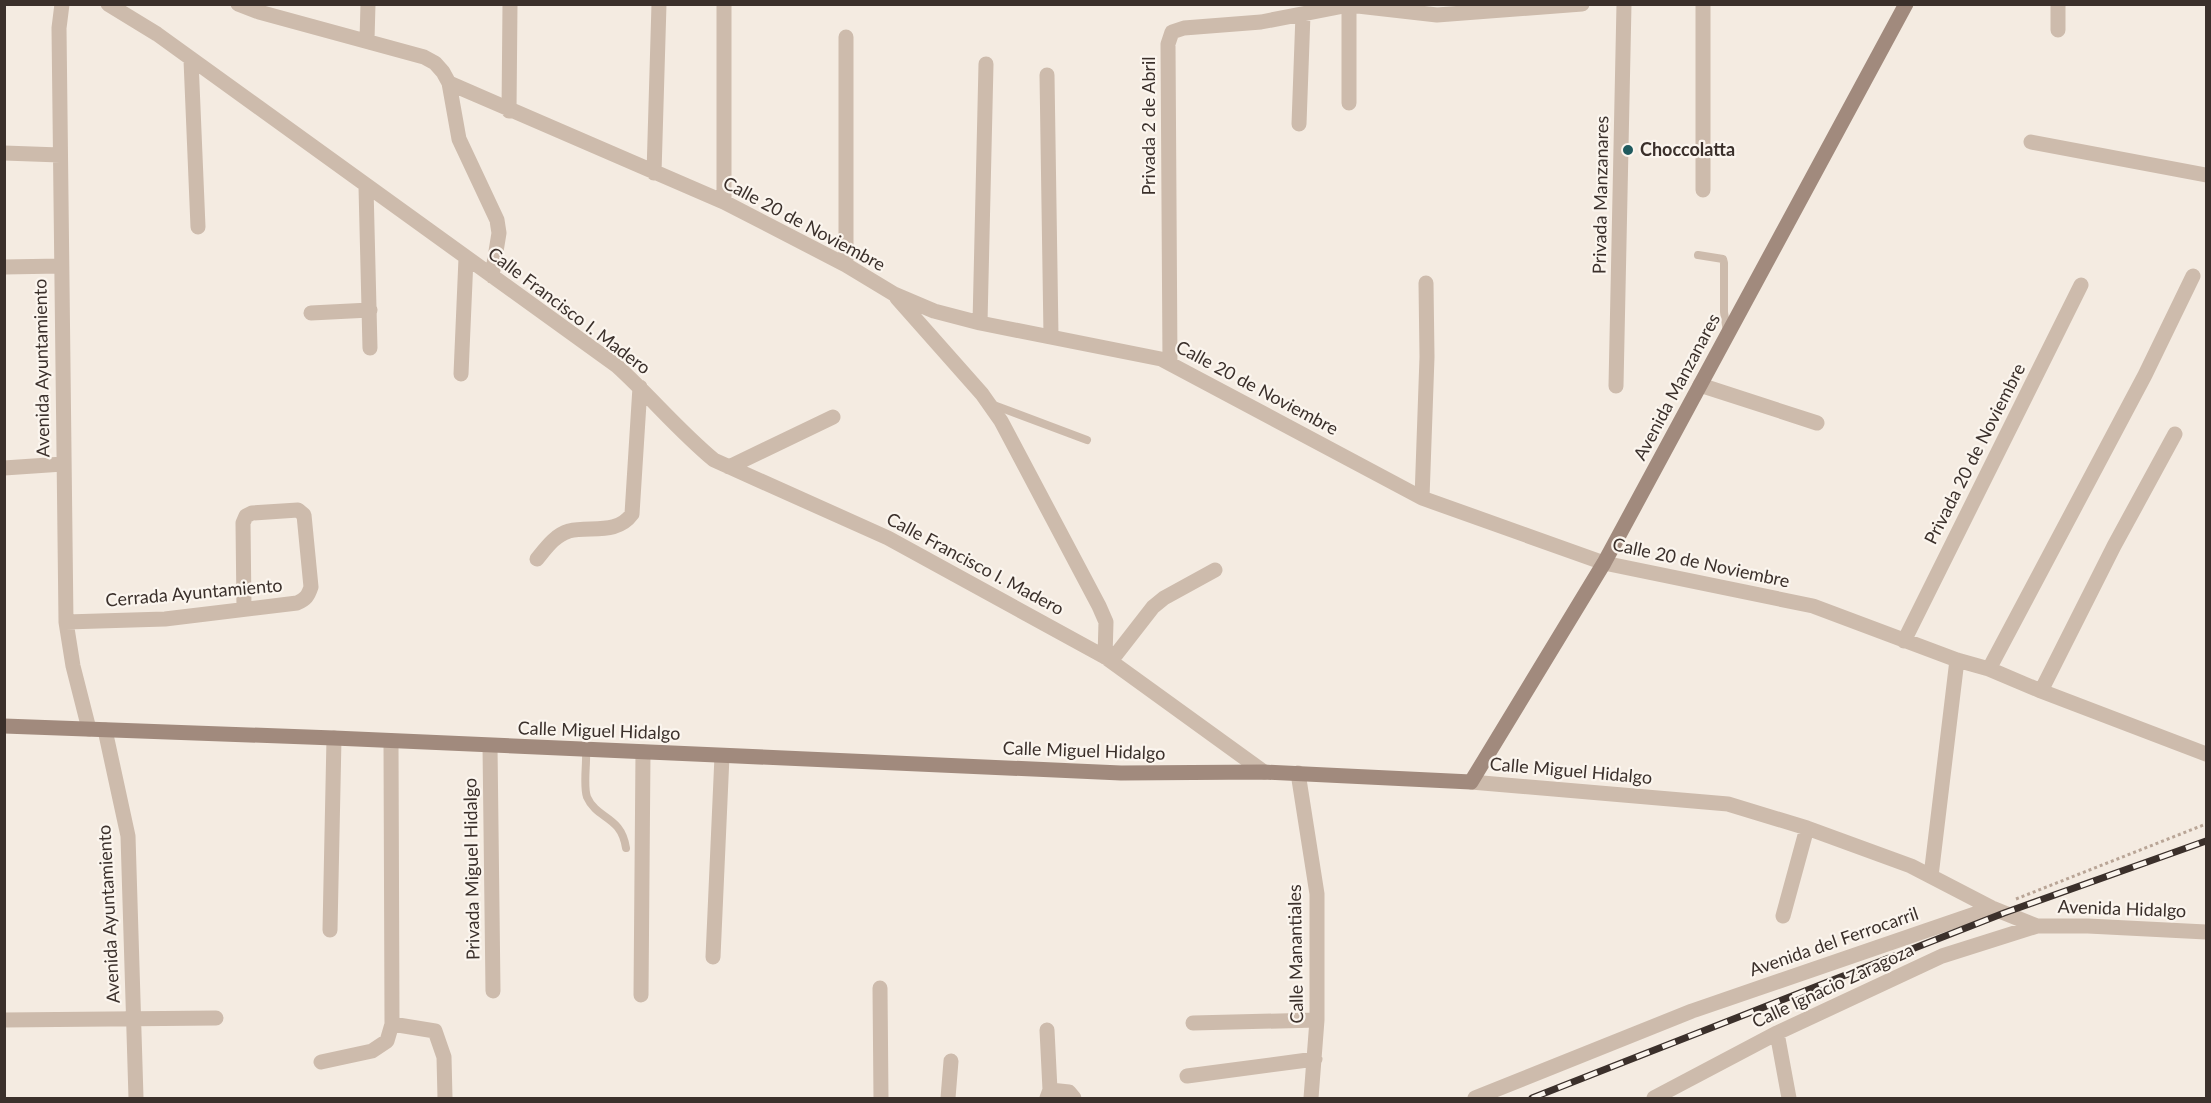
<svg xmlns="http://www.w3.org/2000/svg" width="2211" height="1103" viewBox="0 0 2211 1103" font-family="Lato,sans-serif">
  <style>
    .lines { fill: none; stroke-linecap: round; stroke-linejoin: round }
    .path { stroke: #b9a596; stroke-width: 3; stroke-dasharray: 3 3; stroke-linecap: butt }
    .lane { stroke: #cdbbac; stroke-width: 8 }
    .street { stroke: #cdbbac; stroke-width: 15 }
    .secondary { stroke: #a18a7d; stroke-width: 15 }
    .rail-casing { stroke: #3b302b; stroke-width: 7 }
    .rail { stroke: #fbf5ee; stroke-width: 4.5; stroke-dasharray: 14; stroke-linecap: butt }
    .poi-dot { fill: #1f5a5e; stroke: #fbf5ee; stroke-width: 2 }
    .labels { text-anchor: middle; stroke-width: 4.5; stroke-linejoin: round; paint-order: stroke }
    .street-label { font-size: 18px; fill: #3b302b; stroke: #fbf5ee }
    .poi-label { font-size: 18px; font-weight: bold; fill: #3b302b; stroke: #fbf5ee; text-anchor: start }
  </style>
  <rect width="100%" height="100%" fill="#f4ebe1"/>
  <g class="lines">
    <path class="path" d="M2016,899L2206,824"/>
    <path class="lane" d="M1698,255L1723,259L1724,263V312L1727,332
      M991,404L1087,440
      M586,750C587,763 583,786 587,797C597,820 621,815 626,848"/>
    <path class="street" d="M62,4L59,28L66,622L73,666L89,729
      M108,4L157,34L617,366C650,396 679,431 714,460L888,538L1105,657L1264,772
      M238,4L259,12L424,57L435,63L443,72L449,83L459,139L497,220L499,233L492,276
      M724,4V202
      M1349,5V103
      M2058,30V4
      M367,40L368,4
      M191,60L198,227
      M1047,75L1051,336
      M449,83L724,202L846,265L894,294L934,311L980,323L1161,359L1422,498L1604,563L1813,606L1957,660L1989,669L2041,691L2206,754
      M509,111L510,4
      M1299,124L1303,14
      M2031,142L2206,175
      M4,153L60,155
      M654,173L659,4
      M366,187L370,348
      M1703,190V4
      M846,265V37
      M4,267L61,266
      M897,298L982,394L1001,421L1099,606L1106,622L1105,657
      M311,313L370,310
      M980,323L986,64
      M1170,364L1168,44L1172,32L1184,28L1261,22L1349,5L1437,15L1582,4
      M461,374L466,258
      M1700,385L1817,423
      M1616,386L1624,4
      M729,467L833,417
      M4,468L63,464
      M1422,498L1427,357L1426,283
      M537,559C546,548 555,535 569,531C591,526 617,535 632,514L640,387
      M66,622L165,619L297,603C306,599 308,596 311,587L304,515L298,510L252,513L246,516L243,523L244,609
      M1904,641L2081,285
      M1111,661L1153,607L1164,598L1215,570
      M1989,669L2145,375L2193,276
      M2041,691L2114,546L2175,434
      M105,730L128,836L136,1098
      M490,746L493,991
      M1298,773L1317,894V1020L1311,1098
      M1471,782L1728,804L1807,828L1911,866L1992,908L2037,926
      M1931,876L1957,660
      M1783,916L1807,828
      M330,930L334,738
      M713,957L722,756
      M880,988L881,1098
      M641,995L643,752
      M4,1020L216,1018
      M1193,1023L1317,1020
      M392,1024L435,1031L444,1057L445,1098
      M1047,1030L1050,1090
      M1777,1033L1789,1098
      M321,1062L372,1051L387,1041L392,1024L391,741
      M1187,1076L1315,1059
      M948,1098L951,1061
      M1047,1098L1050,1090L1069,1092L1074,1098
      M1475,1098L1692,1011L1992,908
      M1654,1098L1777,1033L1942,956L2037,926H2088L2206,932"/>
    <path class="secondary" d="M4,726L334,738L1121,773L1264,772L1471,782L1604,563L1906,4"/>
    <g class="rail-casing">
      <path id="rail" d="M1532,1098L2004,913L2206,841"/>
    </g>
    <use href="#rail" class="rail"/>
  </g>
  <circle class="poi-dot" cx="1628" cy="150" r="6"/>
  <g class="labels">
    <g class="street-label">
      <text transform="translate(1149 126) rotate(-90)" y="6">Privada 2 de Abril</text>
      <text transform="translate(1601 195) rotate(-89)" y="6">Privada Manzanares</text>
      <text transform="translate(804 224) rotate(28)" y="6">Calle 20 de Noviembre</text>
      <text transform="translate(569 311) rotate(37)" y="6">Calle Francisco I. Madero</text>
      <text transform="translate(42 368) rotate(-91)" y="6">Avenida Ayuntamiento</text>
      <text transform="translate(1677 387) rotate(-62)" y="6">Avenida Manzanares</text>
      <text transform="translate(1257 388) rotate(28)" y="6">Calle 20 de Noviembre</text>
      <text transform="translate(1975 454) rotate(-63)" y="6">Privada 20 de Noviembre</text>
      <text transform="translate(1701 563) rotate(12)" y="6">Calle 20 de Noviembre</text>
      <text transform="translate(975 564) rotate(28)" y="6">Calle Francisco I. Madero</text>
      <text transform="translate(194 593) rotate(-5)" y="6">Cerrada Ayuntamiento</text>
      <text transform="translate(599 731) rotate(2)" y="6">Calle Miguel Hidalgo</text>
      <text transform="translate(1084 751) rotate(2)" y="6">Calle Miguel Hidalgo</text>
      <text transform="translate(1571 771) rotate(5)" y="6">Calle Miguel Hidalgo</text>
      <text transform="translate(472 869) rotate(-91)" y="6">Privada Miguel Hidalgo</text>
      <text transform="translate(2122 909) rotate(2)" y="6">Avenida Hidalgo</text>
      <text transform="translate(109 914) rotate(-93)" y="6">Avenida Ayuntamiento</text>
      <text transform="translate(1834 942) rotate(-19)" y="6">Avenida del Ferrocarril</text>
      <text transform="translate(1296 954) rotate(-91)" y="6">Calle Manantiales</text>
      <text transform="translate(1833 986) rotate(-25)" y="6">Calle Ignacio Zaragoza</text>
    </g>
    <g class="poi-label">
      <text x="1640" y="156">Choccolatta</text>
    </g>
  </g>
  <rect width="2211" height="1103" fill="none" stroke="#3b302b" stroke-width="12"/>
</svg>
